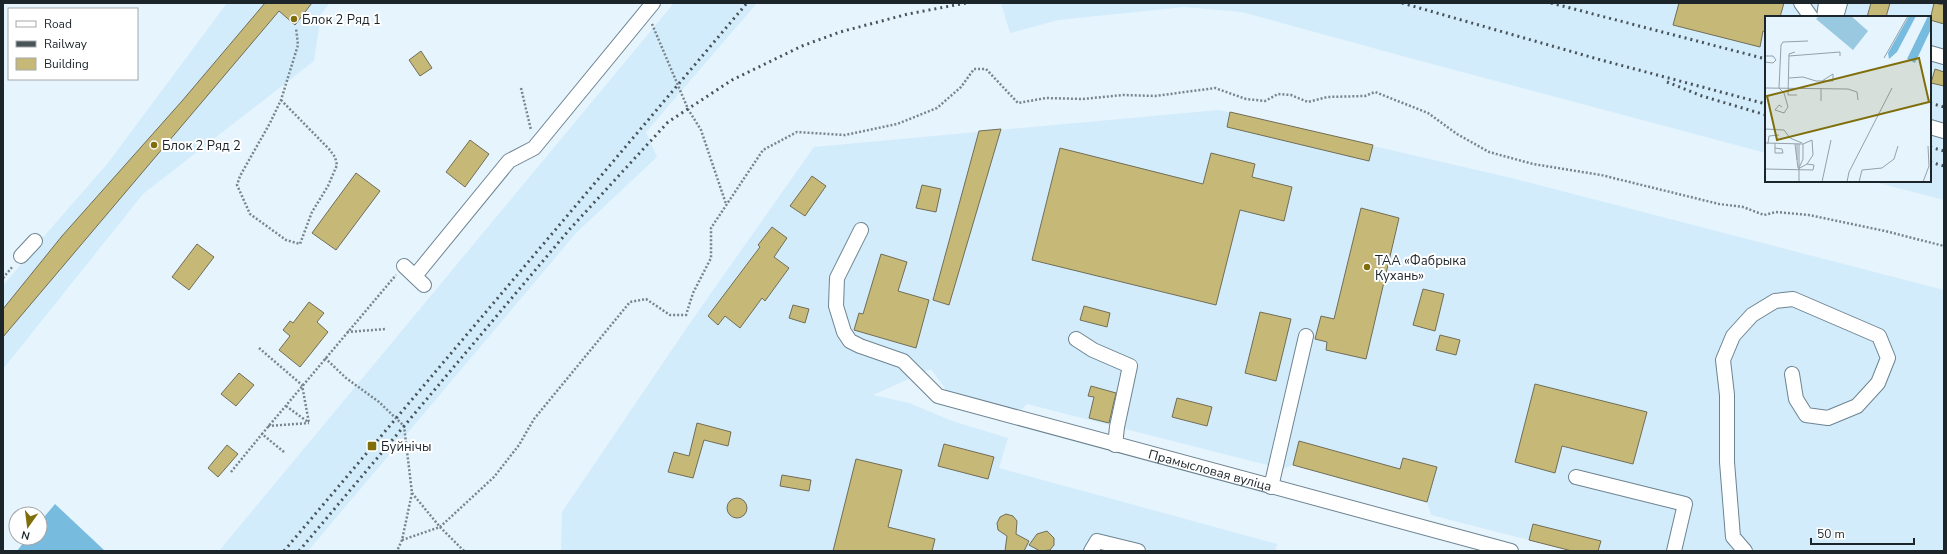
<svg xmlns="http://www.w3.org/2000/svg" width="1947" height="554" viewBox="0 0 1947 554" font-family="'Nunito Sans',sans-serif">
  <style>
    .built { fill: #d2ecfb }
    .forest { fill: #77bbdf }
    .building { fill: #c6b978; stroke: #716d57 }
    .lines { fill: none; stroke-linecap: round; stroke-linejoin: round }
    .minor-casing { stroke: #6d8491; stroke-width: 16 }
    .path { stroke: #79858c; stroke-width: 2.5; stroke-dasharray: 2 2; stroke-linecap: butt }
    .minor { stroke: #fff; stroke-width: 14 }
    .rail { stroke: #49545a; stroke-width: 3; stroke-dasharray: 2 4; stroke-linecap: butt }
    .poi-dot { fill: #806e0b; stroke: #fff; stroke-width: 1.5 }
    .labels { text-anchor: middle; stroke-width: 4; stroke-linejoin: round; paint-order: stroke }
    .poi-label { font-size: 13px; fill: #1b252a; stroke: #fff; text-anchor: start }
    .street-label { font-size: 13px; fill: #1b252a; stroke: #fff }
    .inset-road { fill: none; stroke: #94a1a9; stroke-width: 1 }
    .view { fill: #806e0b; fill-opacity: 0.15; stroke: #806e0b; stroke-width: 2 }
    .inset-edge { fill: none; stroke: #1b252a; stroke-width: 2 }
  </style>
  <rect width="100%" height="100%" fill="#e5f4fd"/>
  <path class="built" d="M227,3H330L321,14L314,61L143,194L3,369V286L46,234L108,163Z
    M674,3H757L646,132L657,157L577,232L308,551H219Z
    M1001,3H1944V200L1871,181H1930V17H1766V153L1406,57L1242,12L1184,7L1058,20L1010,33Z
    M1219,110L1511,178L1944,290V551H1572L1431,515L1427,502L1293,465L1283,469L1027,404L1021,410L947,391L931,369L873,395L909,403L952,421L1008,438L999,468L1277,544L1275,551H561L562,512L690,323L814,147Z"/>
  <path class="forest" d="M55,504L105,551H17L27,538H40V522Z"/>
  <path class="building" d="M265,3H312L295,25L279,11L3,337V309L62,236L182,101Z
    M1679,3H1784L1780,17H1766V32L1763,31L1760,47L1673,25Z
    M1871,3H1890L1886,17H1867Z
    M1934,3L1944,5V24L1930,20Z
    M421,51L432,68L420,76L409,60Z
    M1935,69L1944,72V86L1931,83Z
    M1230,112L1373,145L1369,161L1227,127Z
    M1001,129L949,305L933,300L979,131Z
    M470,140L489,154L465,187L446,172Z
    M1060,148L1203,184L1211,153L1255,164L1252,177L1292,187L1284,221L1240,210L1216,305L1032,260Z
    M356,173L380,191L336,250L312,233Z
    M812,176L826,186L805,216L790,206Z
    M922,185L941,189L936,212L916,208Z
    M1361,208L1399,218L1366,359L1326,350L1327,342L1315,339L1321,316L1334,319Z
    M772,227L787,238L774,257L789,268L765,301L762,298L740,328L725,316L718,325L708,316L760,247L758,245Z
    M197,244L214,257L189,290L172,277Z
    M881,254L907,262L898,291L929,300L916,348L854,330L859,313L863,314Z
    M1423,289L1444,294L1435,331L1413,325Z
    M309,302L324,313L317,322L328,332L300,367L279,350L290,336L283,330L290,321L293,323Z
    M793,305L809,309L805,323L789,318Z
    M1084,306L1110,313L1107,327L1080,320Z
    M1260,312L1291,319L1276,381L1245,373Z
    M1440,335L1460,340L1456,355L1436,350Z
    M239,373L254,385L236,406L221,394Z
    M1535,384L1647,412L1633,464L1562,446L1555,473L1515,462Z
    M1091,386L1116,393L1109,423L1089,418L1094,397L1088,396Z
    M1177,398L1212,407L1207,426L1172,417Z
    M697,423L731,432L728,446L704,440L693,478L668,472L674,452L689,456Z
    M1299,441L1400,469L1403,458L1437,467L1427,502L1293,465Z
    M944,444L994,457L988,479L938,466Z
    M227,445L238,454L218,477L208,468Z
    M856,459L902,470L888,527L935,539L932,551H833Z
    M782,475L811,480L809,491L780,486Z
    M727 508a10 10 0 1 1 20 0a10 10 0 1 1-20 0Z
    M1006,514L1013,516L1017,521L1016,534L1029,541L1024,551H1005L1007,536L998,530L997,523L1000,517Z
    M1533,524L1601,541L1598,551H1572L1529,540Z
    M1047,531L1054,538V545L1050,550L1040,551L1029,545L1037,534Z"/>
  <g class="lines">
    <g class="minor-casing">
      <g id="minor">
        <path d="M1801,3L1811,17"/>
        <path d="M1824,17L1826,3"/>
        <path d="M1836,17L1840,3"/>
        <path d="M1930,53L1944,57"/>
        <path d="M1930,127L1944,131"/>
        <path id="s1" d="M861,230L837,278L836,306L844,332L850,341L860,346L903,361L938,396L1511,551"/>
        <path d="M21,256L35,241"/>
        <path d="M404,266L424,285"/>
        <path d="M415,276L509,161L534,148L653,3"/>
        <path d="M1076,339L1093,350L1130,366L1117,427L1115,445"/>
        <path d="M1576,477L1685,504L1674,551"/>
        <path d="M1271,487L1306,336"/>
        <path d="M1091,551L1097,541L1138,551"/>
        <path d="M1745,551L1733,537L1727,462V395L1723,360L1733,336L1752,315L1775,301L1793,299L1879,336L1888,358L1878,383L1857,406L1828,418L1806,415L1796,399L1792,374"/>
      </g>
    </g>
    <path class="path" d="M652,24L688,109L701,130L726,204
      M521,88L531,130
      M281,100L329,149L335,157L337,165L328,186L312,212L300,244L286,240L250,214L237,185L240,176L270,123L281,100L298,45L296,28
      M3,278L13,266
      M347,332L386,329
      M259,348L302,385L309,423
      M325,358L346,378L379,402L404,426L412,493L402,540L397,551
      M286,406L308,422
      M268,426L309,423
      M284,452L262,434L396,275
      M231,472L262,434
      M412,493L440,527L464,551
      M402,540L440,527L494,477L519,445L534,419L630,302L646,299L670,315H686L693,293L711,258V228L763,150L797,132L845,135L897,124L937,108L961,87L974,69H986L1018,103L1046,98L1083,99L1123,95L1155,96L1215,88L1246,99L1265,101L1278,94L1291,95L1308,102L1327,97L1365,96L1375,92L1428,113L1457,134L1489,152L1533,164L1601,175L1719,204L1743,207L1764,215L1776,212L1809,215L1885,231L1944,246"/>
    <use href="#minor" class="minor"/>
    <path class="rail" d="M1402,3L1601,60L1766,104
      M1551,3L1766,59
      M1667,82L1702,96L1766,115
      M1930,103L1944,107
      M1930,147L1944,151
      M1930,162L1944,166
      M284,551L747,3
      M299,551L569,230L668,122L732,80L802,46L840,32L908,14L966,3"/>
  </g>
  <g class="poi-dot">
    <circle cx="294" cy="19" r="4"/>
    <circle cx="154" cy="145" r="4"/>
    <circle cx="1367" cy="267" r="4"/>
    <rect x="367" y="441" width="10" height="10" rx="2"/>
  </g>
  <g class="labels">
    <g class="poi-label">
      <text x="302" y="24">Блок 2 Ряд 1</text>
      <text x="162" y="150">Блок 2 Ряд 2</text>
      <text x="1375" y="265">ТАА «Фабрыка<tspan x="1375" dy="15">Кухань»</tspan></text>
      <text x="381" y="451">Буйнічы</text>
    </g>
    <g class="street-label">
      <text dy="5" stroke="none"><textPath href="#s1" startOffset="508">Прамысловая вуліца</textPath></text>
    </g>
  </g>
  <g transform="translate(1765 16)">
    <rect width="166" height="166" fill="#e5f4fd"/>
    <path d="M54,0H86L103,15L88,34L51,3Z" fill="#99c8e1"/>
    <path d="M144,0H151L132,36L124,43L123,37ZM163,0H166V13L150,47L142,43Z" fill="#77bbdf"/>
    <path class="inset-road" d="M30,36L24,38L23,79H32M0,40H8L11,44L8,47L0,46M24,40L75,36V40M119,42L143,0M24,62L38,61L51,65H68V58L57,65M0,72L83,73L92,76L93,84M56,72V85M17,91L14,89L10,94L19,97L23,91L19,77L14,72L16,29L18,26L43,25M0,113L19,114L25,122L37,127M0,127L38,128L47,124L48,139L42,148M3,127L4,120L14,119M10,127V137H18L17,133L10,132M30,128L33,152M32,128V144M34,128V166M34,152L38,143V128M0,153L48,154L49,149L42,148L33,153M57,166L66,124M82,166L84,156L127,72M94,166L97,154L117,152L129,143L133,130M158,166L164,150L163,130"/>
    <path class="view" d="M154,42L164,86L12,124L2,80Z"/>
    <rect width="166" height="166" class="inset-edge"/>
  </g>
  <rect width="1947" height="554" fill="none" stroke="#1b252a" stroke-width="8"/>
  <rect x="8" y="8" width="130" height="72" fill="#ffffff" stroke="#a4a8aa"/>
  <rect x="16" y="21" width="20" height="6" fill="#ffffff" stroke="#a4a8aa"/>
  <text x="44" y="28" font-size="12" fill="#1b252a">Road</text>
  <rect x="16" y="41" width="20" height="6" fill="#49545a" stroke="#a4a8aa"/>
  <text x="44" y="48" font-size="12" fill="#1b252a">Railway</text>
  <rect x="16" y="58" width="20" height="12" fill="#c6b978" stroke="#a4a8aa"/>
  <text x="44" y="68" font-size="12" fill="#1b252a">Building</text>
  <g transform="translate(28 526) rotate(194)"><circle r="19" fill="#ffffff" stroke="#a4a8aa"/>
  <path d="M0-3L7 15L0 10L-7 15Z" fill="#806e0b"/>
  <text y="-6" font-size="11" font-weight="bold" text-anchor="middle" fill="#1b252a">N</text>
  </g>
  <path d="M1811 538v6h103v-6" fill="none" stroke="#1b252a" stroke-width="2"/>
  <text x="1817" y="538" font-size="12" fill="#1b252a" stroke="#ffffff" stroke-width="3" paint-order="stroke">50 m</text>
</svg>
